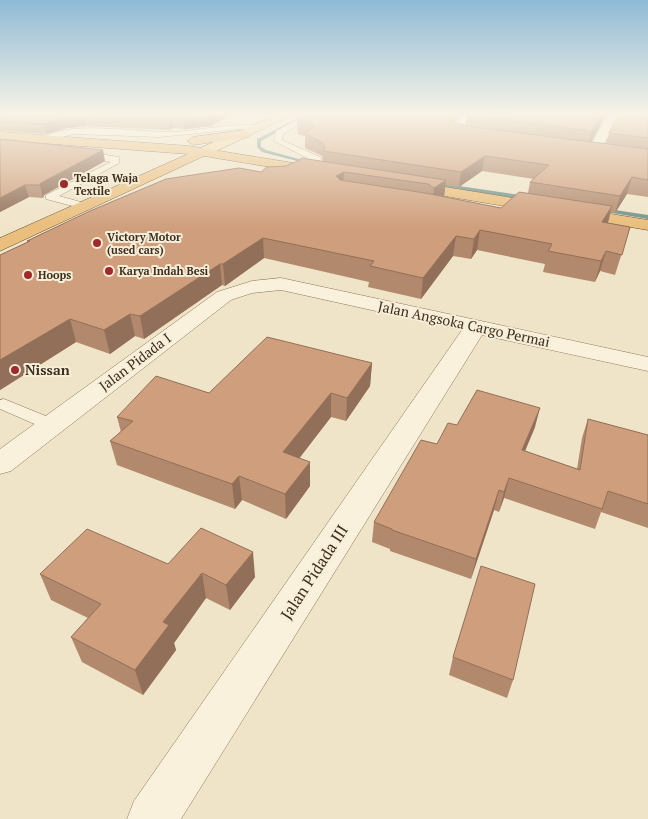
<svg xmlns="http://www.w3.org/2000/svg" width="648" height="819" viewBox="0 0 648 819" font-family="'PT Serif',serif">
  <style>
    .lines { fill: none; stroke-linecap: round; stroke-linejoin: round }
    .stream { fill: #6f938a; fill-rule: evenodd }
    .service-casing { stroke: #8d765c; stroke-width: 1 }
    .minor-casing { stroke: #8d765c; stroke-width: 1 }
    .primary-casing { stroke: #5b4430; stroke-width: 1 }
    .trunk-casing { stroke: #5b4430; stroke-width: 1 }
    .service { fill: #faf1dc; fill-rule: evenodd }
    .minor { fill: #faf1dc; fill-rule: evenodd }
    .primary { fill: #f3d9a0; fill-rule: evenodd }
    .trunk { fill: #eabe7c; fill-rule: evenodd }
    .wall { fill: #b2896c; fill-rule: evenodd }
    .shaded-wall { fill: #916f58 }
    .building { fill: #cf9f7d; stroke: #916f58 }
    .poi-dot { fill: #9e2a2b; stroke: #f7eed8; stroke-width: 2 }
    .labels { text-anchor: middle; stroke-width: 4; stroke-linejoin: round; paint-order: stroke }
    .far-poi-label { font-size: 11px; font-weight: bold; fill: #3d2e20; stroke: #f7eed8; text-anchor: start }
    .street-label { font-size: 14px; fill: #3d2e20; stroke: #f7eed8 }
    .poi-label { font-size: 14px; font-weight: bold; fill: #3d2e20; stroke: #f7eed8; text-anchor: start }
    .near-street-label { font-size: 16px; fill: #3d2e20; stroke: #f7eed8 }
  </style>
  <rect width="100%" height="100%" fill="#f0e4c8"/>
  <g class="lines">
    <path class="stream" d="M308,113H313L261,141V147L266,150L313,163V165L262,152L257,147V139Z
      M432,182L526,196L529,198L526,200L430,185L429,184Z
      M602,208L648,215V219L600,211L599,210Z"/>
    <g class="service-casing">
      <path id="service" d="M310,113H318L283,134L282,140L320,157L323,163L311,173L306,170L314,162L313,161L274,141L276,131Z
        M240,125H263L267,127L263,129H240L159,137L75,134L45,141L41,139C66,119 142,133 175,132C197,130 218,126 240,125Z
        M81,151L119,157V163L59,196L88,204L89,206L88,208L84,209L46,199V195L111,162L78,156V152Z
        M4,399L58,421L61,425L58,429L52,431L46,429L0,409V400Z"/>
    </g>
    <g class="minor-casing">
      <path id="minor" d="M465,113H476L461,129L488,134L490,137L488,140L484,141L451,134L449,128Z
        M609,113H620L599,154H589L587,151Z
        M281,278L648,357V371L482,335L181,819H127L134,801L462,330L281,290L252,293L231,300L11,471L0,474V449L217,292L252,281Z"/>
    </g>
    <g class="primary-casing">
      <path id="primary" d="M282,113H296L208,155L203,156L196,152L198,149Z"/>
    </g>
    <g class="trunk-casing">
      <path id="trunk" d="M245,130L251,134L249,137L193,145L187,141L193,137Z
        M0,132L189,146L324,168L329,169L331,172L329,175L324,176L204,156L0,251V238L188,154L0,140Z
        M408,181L648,220V230L403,189L400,186L403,183Z"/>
    </g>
    <use href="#service" class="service"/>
    <use href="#minor" class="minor"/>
    <use href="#primary" class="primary"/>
    <use href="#trunk" class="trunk"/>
  </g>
  <path class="wall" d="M0,113H234L211,126L185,129L173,128L170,130L86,126L67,128L47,134L0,131Z
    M607,113L591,142L606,143L609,133L648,113V197L627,194L615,213L611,212L608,223L630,227L615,275L600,271L595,282L543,272L545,264L477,250L471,259L453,256L421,299L368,287L369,282L264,258L225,286L222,285L144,339L135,336L110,354L76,342L0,390V255L28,242L27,241L261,172L286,166L323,161L322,156L305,148V136L298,134L297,120L453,123L465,126L467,115ZM482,171L534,179L530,182L528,193L501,208L444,197L445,185L459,187Z
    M0,139L105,161L44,195L43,198L29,197L0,212Z
    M372,363L370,386L346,421L331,417L299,458L310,486L286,519L242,500L235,509L117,465L110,441L121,432L117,417L209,393Z
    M588,419L648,435V528L601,512L595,529L504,498L499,512L494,510L471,579L390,551V549L372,542L374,522L437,444L457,425L535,427L525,451L577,469L582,438Z
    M168,564L255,577L230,610L206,598L174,643L176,650L143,695L82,662L71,637L88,618L51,600L40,574Z
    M453,657L513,680L507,698L449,675Z"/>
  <path class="shaded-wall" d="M215,113H234L211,126L185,129L184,119Z
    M451,113H462L447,129L449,116Z
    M603,113H607L589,145L592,131Z
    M83,117L86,126L67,128L47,134L44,124L65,118Z
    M171,118L173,128L170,130L169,120Z
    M103,150L105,161L44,195L43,198L40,185L41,183Z
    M485,156L482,171L459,187L461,172Z
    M344,172L343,189L336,176Z
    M632,177L627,194L615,213L620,196Z
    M446,180L444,198L432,206L434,188Z
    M25,185L29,197L0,212V198Z
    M612,206L607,225L602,222Z
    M480,230L477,250L471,259L474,239Z
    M456,236L453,256L421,299L423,278Z
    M263,238L264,258L225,286L223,264Z
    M606,251L600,271L595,282L601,261Z
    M220,264L222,285L144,339L140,316Z
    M130,314L135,336L110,354L104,330Z
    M70,319L76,342L0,390V360Z
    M372,363L370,386L346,421L347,398Z
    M331,393V417L285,477L283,452Z
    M540,408L535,427L517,470L522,450Z
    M310,462V486L286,519L285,494Z
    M239,476L242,500L235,509L232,484Z
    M509,478L504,498L499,512L504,492Z
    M499,490L494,510L471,579L476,559Z
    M253,552L255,577L230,610L226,585Z
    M202,573L206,598L174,643L176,650L143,695L135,670L163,622Z"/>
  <path class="building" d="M0,113H215L210,116L184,119L171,118L169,120L83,117L65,118L44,124L0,121Z
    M312,113H451L449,116L452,122L472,127L648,149V180L632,177L620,196L530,182L549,165L485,156L461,172L323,151L325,148L322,142L305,134L314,126L297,120Z
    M468,113H603L592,131L467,115Z
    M619,113H648V138L609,133Z
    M0,139L103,150L41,183L40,185H25L0,198Z
    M301,158L446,180L434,188L428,184L344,172L336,176L340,180L425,193L501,208L519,192L612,206L602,222L630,227L622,255L606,251L601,261L548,251L552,244L480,230L474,239L456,236L423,278L370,266L374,261L263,238L223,264H220L140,316L130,314L104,330L70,319L0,360V255L30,241H27L90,211L166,179L239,168L261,172L267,167L286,166L300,160Z
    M267,337L372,363L347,398L331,393L283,452L310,462L285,494L239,476L232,484L110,441L133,421L117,417L156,376L209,393Z
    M477,390L540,408L522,450L580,470L588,419L648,435V504L608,491L602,509L509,478L504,492L499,490L476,559L392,530V529L374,522L421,440L437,444L448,423L457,425Z
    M201,528L253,552L226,585L202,573L163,622L169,625L135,670L71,637L101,604L40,574L87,529L168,564Z
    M481,566L535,584L513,680L453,657Z"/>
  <linearGradient id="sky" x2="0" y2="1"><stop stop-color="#8fbad6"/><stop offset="0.5" stop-color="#f8f3e6"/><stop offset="1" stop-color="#f8f3e6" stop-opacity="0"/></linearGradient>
  <rect width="648" height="228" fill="url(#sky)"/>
  <g class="poi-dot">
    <circle cx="64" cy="184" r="5"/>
    <circle cx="97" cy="243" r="5"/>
    <circle cx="109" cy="271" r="5"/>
    <circle cx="28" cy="275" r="5"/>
    <circle cx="15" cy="370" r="5"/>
  </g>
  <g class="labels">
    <g class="far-poi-label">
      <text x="74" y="182">Telaga Waja<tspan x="74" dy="13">Textile</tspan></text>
      <text x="107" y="241">Victory Motor<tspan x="107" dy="13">(used cars)</tspan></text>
      <text x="119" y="275">Karya Indah Besi</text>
      <text x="38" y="279">Hoops</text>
    </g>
    <g class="street-label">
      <text transform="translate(464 324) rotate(12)" y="5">Jalan Angsoka Cargo Permai</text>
      <text transform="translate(135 362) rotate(-37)" y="5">Jalan Pidada I</text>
    </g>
    <g class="poi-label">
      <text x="25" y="375">Nissan</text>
    </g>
    <g class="near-street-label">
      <text transform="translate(314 572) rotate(-57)" y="6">Jalan Pidada III</text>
    </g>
  </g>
</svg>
